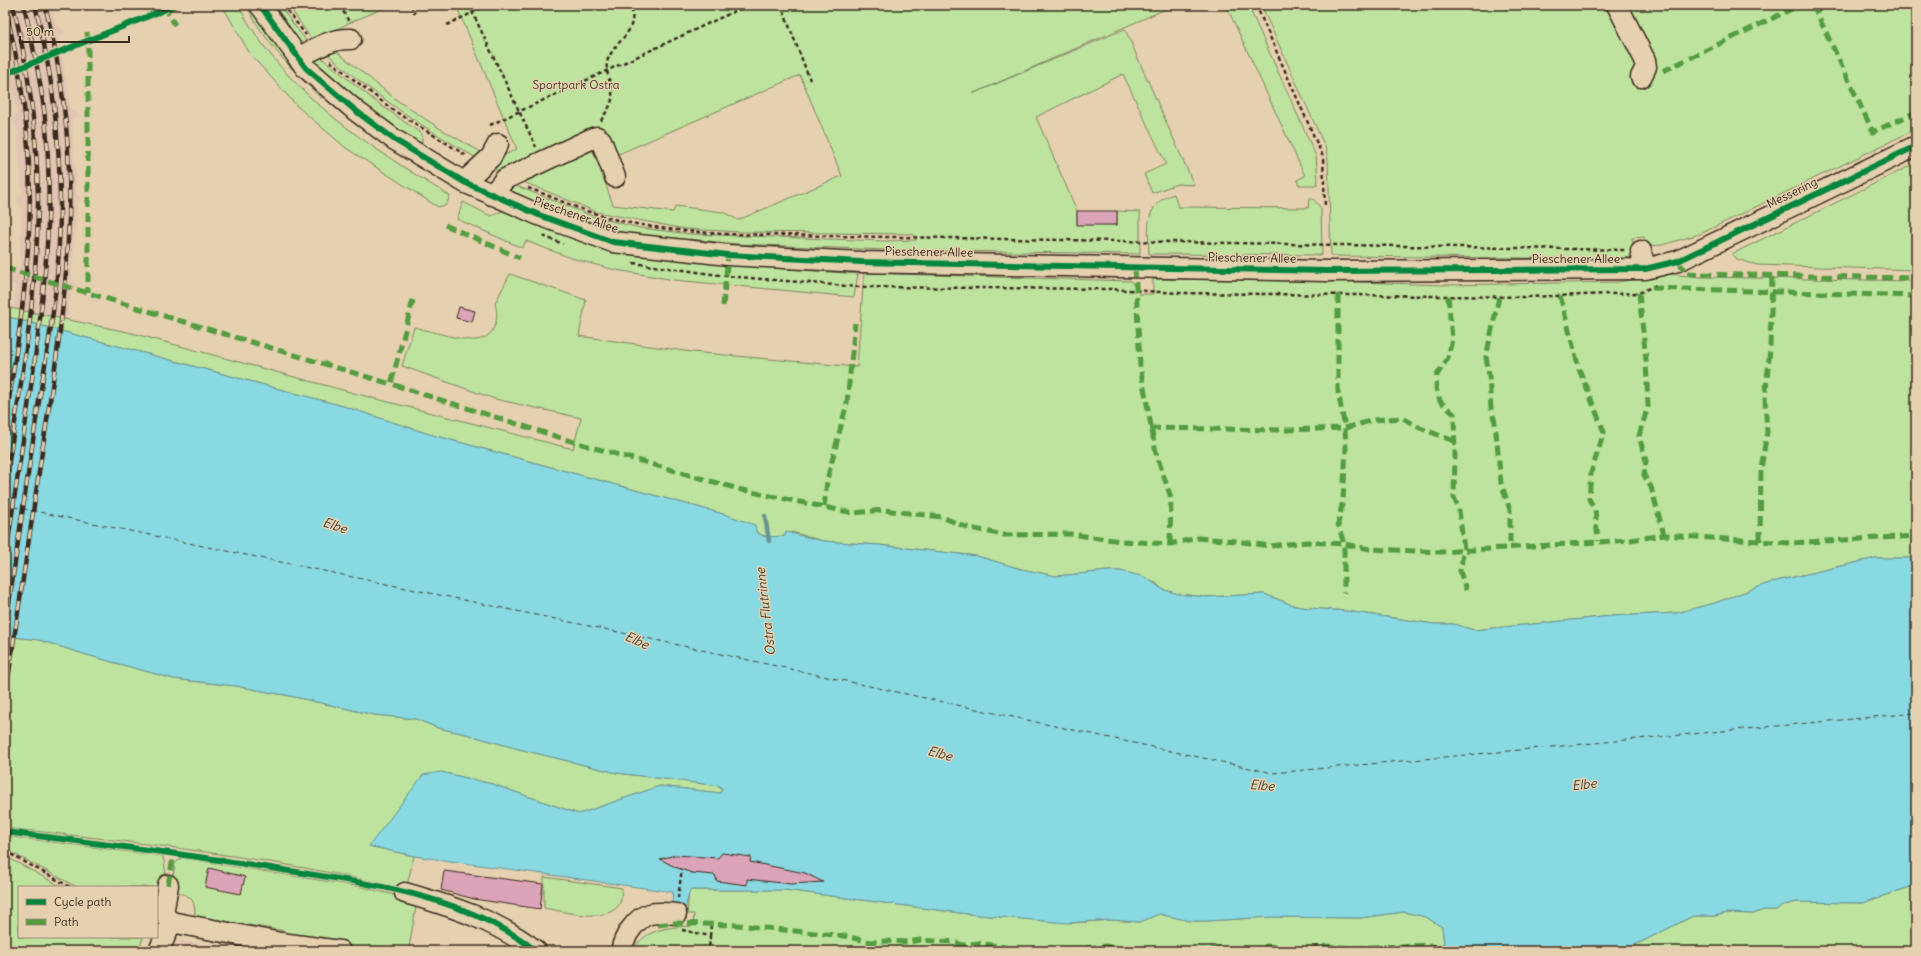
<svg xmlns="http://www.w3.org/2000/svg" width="1921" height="956" viewBox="0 0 1921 956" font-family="Delius,sans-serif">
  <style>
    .built { fill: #e2c4b2 }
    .green { fill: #bde39e; stroke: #7c865e; fill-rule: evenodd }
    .water { fill: #89d9e2; stroke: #6a9394 }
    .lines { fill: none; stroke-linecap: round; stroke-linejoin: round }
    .stream { stroke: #6a9394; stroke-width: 4.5 }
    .ferry { stroke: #47443b; stroke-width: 1; stroke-dasharray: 5 4; stroke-linecap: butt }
    .building { fill: #dba4b8; stroke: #3b2a1e }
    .minor-casing { stroke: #3b2a1e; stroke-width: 23 }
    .path { stroke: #3b2a1e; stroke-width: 2.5; stroke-dasharray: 4 3; stroke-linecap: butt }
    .minor { stroke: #e5d1af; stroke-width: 20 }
    .rail-casing { stroke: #3b2a1e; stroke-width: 4.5 }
    .rail { stroke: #e5d1af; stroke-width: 3; stroke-dasharray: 9; stroke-linecap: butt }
    .quiet { stroke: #529c3f; stroke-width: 5; stroke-dasharray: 10 5; stroke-linecap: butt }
    .cycleway-casing { stroke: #e5d1af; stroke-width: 8 }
    .cycleway { stroke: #00873e; stroke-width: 6 }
    .labels { text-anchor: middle; stroke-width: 3; stroke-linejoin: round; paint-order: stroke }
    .park-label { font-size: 12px; fill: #483c2b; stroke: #e5d1af }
    .street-label { font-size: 12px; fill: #3b2a1e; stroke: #e5d1af }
    .water-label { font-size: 13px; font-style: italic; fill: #47443b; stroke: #e5d1af }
  </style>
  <rect width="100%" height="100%" fill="#e5d1af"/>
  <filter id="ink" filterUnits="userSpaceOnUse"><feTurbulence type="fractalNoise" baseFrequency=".025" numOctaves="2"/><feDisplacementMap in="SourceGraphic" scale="8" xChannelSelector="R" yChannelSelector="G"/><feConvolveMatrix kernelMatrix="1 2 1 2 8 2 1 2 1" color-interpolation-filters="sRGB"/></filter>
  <g filter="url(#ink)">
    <path class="built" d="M5,5H52L56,24L62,28L64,33L59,37L71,109L76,112L77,117L72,120L77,194L81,198L80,202L77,204L72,280L76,284L75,290L71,293L5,732V358H8L16,286L11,284L9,276L13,273H19L22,207L17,202V198L22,193L17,127L14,124L13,119L17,114L5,49Z
      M181,941L247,951H177Z"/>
    <path class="green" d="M222,5H238C285,94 367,145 450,196L446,205L438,207L346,148L298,107L250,54Z
      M246,5H252L325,93L321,98C292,70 264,41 246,5Z
      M270,5H279L310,46L304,50Z
      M288,5H391L349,23L313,41Z
      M456,5H1175L972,94L1125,29L1194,185L1177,184L1152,193L1144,174L1166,164L1123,74L1036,117L1077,211V224L1117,225V211L1140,212V254L887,250L737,244L690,239L683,243L624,233L594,225L505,192L509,183L595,217L640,228L691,234L884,241L916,240L913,234L742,232L685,229L597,212L504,174L491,167L495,160L517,149ZM800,75L842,176L738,220L723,212L676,206L673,212L613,205L598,163Z
      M1226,5H1248L1316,156L1318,179L1317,185H1299L1297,180L1305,176Z
      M1261,5H1916V129L1700,234L1662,245L1646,246L1644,237L1632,238L1636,257L1612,259L1331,256L1328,160L1326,149Z
      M332,48L398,101L439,128L488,156L480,160C424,128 372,94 324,51Z
      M318,55L379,104L422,134V146L364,107L313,63V58Z
      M1916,163V270L1757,265L1737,259L1732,254Z
      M1174,194L1178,207L1308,208L1309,199H1313L1321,208L1322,255L1149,254C1148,228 1144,203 1174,194Z
      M463,202L491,216L505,210L608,247L727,265L858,274L854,297L674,280L611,269L571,258L526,241L522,248L457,219Z
      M864,273L1131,281L1139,294H1153V279L1328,281L1444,285L1618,282L1667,274L1701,277L1916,281V558H1876L1772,582L1715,603L1676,613L1612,616L1474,630L1454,624H1434L1346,611L1310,608L1295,606L1264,594L1205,597L1178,594L1162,589L1156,583L1121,571H1108L1056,576L1021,569L977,556L879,545L823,541L792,532C782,538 766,539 756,532L755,526L727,515L429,434L343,406L5,316V307L128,332L361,395L573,449L581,418L495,399L402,366L414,327C427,330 463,341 475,340C494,339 500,320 495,303L510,274L586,300L579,336L692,352L857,367Z
      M5,636L39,640L87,655L174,679L236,686L290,696L375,715L416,719L438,728L466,734L515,748L617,773L720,786L722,791L720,793L660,786L579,814L492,784L441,772L369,846L414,856L406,889C274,858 139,842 5,828Z
      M12,837L163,856C168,877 165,889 157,909V887H77L7,850L5,847V839Z
      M5,856L62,887H19V937H142L143,938L138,951H5Z
      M182,858L362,887L416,900L484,925L478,929L444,916L416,907L409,948C381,956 314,943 283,938L285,931L195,916C195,896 189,895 171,891L175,863Z
      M544,877L622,888C621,892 622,899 620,903C609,925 563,911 544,908Z
      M1916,885V951H1623L1693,916H1715L1727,913L1753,914L1764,910H1776L1781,906L1796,902L1862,903Z
      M689,890H785L968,914L1072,923L1111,920L1140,922L1159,914L1190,921H1207L1271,917L1360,918L1404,912L1426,917L1442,927L1444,943L1434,951H633C644,928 671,927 693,926L694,914H687Z"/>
    <path class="water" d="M5,316L343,406L429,434L727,515L755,525L756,532L765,537L785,536L786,532L823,541L879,545L977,556L1021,569L1056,576L1108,571H1121L1145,577L1162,589L1178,594L1205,597L1264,594L1295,606L1310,608L1346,611L1434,624H1454L1474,630L1612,616L1676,613L1715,603L1772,582L1876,558H1916V885L1862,903L1796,902L1781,906L1776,910H1764L1753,914L1727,913L1715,916H1693L1623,951H1434L1444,943L1442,927L1426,917L1404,912L1360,918L1271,917L1207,921H1190L1159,914L1140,922L1111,920L1066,923L968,914L785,890H690L684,913L671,912L673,892L414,856L369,846L423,775L441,772L492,784L579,814L660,786L720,793L722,789L720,786L617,773L515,748L466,734L438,728L416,719L375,715L290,696L236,686L174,679L87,655L39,640L5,636Z"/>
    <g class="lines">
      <path class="stream" d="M765,516L769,541"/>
      <path class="ferry" d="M5,505L623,633L1273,773L1916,713"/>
    </g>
    <path class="building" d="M1077,211H1117V225H1077Z
      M459,307L475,311L472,322L456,318Z
      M722,853L751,857L750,862L805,873L823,882L791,884L747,879V885L717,881L715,875L692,873L675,867L660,859L676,855L718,858Z
      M209,868L245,877L241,894L205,887Z
      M444,871L543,884L540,909L474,899L441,890Z"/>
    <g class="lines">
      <g class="minor-casing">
        <path id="minor" d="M260,5L306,68L356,111L395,140L464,182L539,215L613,242L728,255L861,262L1327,271L1645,269L1678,261L1916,146
          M1617,5L1645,60L1646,67L1641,77
          M298,58C315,49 331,38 351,39
          M464,182L491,157L498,144
          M492,195L505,179L593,138L597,137L601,140L615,177
          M1641,251L1645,269
          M168,885L163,914L171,922L281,943L340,951
          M405,893C451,906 498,921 536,951
          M159,951L171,922
          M621,951C624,937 635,918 650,914C658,912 668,913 676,914"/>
      </g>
      <path class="path" d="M283,5L306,35
        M340,5L349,22
        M411,5L415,14
        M469,5L536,147
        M781,5L810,80
        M1256,5L1323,157L1325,206
        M1210,7L1211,5
        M447,25L488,5
        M330,61L393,110L467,156
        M601,121C604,114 611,107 612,99C614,86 603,71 608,59C618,37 638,34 631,5
        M490,125L748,5
        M528,188C551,196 573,207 596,214C637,227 681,231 723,234L1626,250
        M543,236L563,244
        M633,263L726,276L859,287L1110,289L1180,293L1525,297L1639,293L1658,284
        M5,851L70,887
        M678,898L682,869
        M682,930L710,936L709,951
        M710,936L711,925
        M1431,945L1438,946"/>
      <use href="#minor" class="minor"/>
      <g class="rail-casing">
        <path id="rail" d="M5,7C25,86 34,167 28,248C24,307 14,366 5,425
          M5,487C19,392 38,296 38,199C37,134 29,69 13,5
          M5,561C13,507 21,454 29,400C43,306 55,213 45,118C41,80 32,42 24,5
          M5,630C15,560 26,490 36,420C45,362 57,303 59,244C63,164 55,83 35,5
          M5,699C17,617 30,534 42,452C53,381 65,310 68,239C73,161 64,81 45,5"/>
      </g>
      <use href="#rail" class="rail"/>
      <path class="quiet" d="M1813,5L1873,132L1916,112
        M164,6L175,25
        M87,32L88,41V292
        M1663,71L1800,5
        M445,225L520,258
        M1678,261L1685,271L1692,274L1916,278
        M1135,267L1140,366L1156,453L1171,498L1170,544
        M5,268L391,384
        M1652,288L1916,296
        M1639,293L1646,360L1648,406L1639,436L1646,461L1644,475L1651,487L1664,535
        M1338,294V391L1345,428L1346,449L1343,500L1338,524L1344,544V593
        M1448,296L1452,339L1448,358L1437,375L1436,388L1440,401L1454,414L1455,455L1454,497L1459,511L1464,549L1460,571L1466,590
        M1560,296L1579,369L1604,432L1591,473L1589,499L1595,510L1598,541
        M1499,297L1486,357L1489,375L1491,409L1495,422L1501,483L1510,510V546
        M413,300L391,384L574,442L742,490L853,513L883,510L942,517L966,527L1003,535L1070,534L1121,541L1170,544L1198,538L1236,541L1270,546L1307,542L1344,544L1370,549L1441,552L1630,540L1664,535L1789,543L1916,536
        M723,306L728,255
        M1150,428L1287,430L1345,428L1374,420L1403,418L1420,428L1454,441
        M824,507L827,480L847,403L855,323
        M1760,541L1761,469L1767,432L1765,399L1770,349L1772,275
        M168,885L174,852
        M658,925L675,923L737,925L845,936L870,942L887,941L908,942L920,940L954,942L963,945L979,943L1005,947L1015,951
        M1056,951L1106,946L1133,951
        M1196,951L1220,949L1230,951
        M1250,951L1267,946L1307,950L1326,946L1351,948L1431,945"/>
      <g class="cycleway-casing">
        <path id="cycleway" d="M260,5L306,68L356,111L395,140L464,182L539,215L613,242L728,255L861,262L1327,271L1645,269L1678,261L1916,146
          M5,74L176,5
          M5,832C96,843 187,854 277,869C363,883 466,894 536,951"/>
      </g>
      <use href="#cycleway" class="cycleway"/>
    </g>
  </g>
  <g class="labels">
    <g class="park-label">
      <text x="576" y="89">Sportpark Ostra</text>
    </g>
    <g class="street-label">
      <text transform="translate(1792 193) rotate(-26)" y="4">Messering</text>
      <text transform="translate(576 215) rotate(19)" y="4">Pieschener Allee</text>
      <text transform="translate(929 252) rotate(1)" y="4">Pieschener Allee</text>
      <text transform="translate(1252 258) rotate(1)" y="4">Pieschener Allee</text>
      <text x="1576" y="263">Pieschener Allee</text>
    </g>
    <g class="water-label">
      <text transform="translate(335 525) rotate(18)" y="5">Elbe</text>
      <text transform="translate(765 612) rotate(-97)" y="5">Ostra Flutrinne</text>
      <text transform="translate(637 640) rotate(24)" y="5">Elbe</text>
      <text transform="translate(940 753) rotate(15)" y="5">Elbe</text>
      <text transform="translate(1584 784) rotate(-7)" y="5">Elbe</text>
      <text transform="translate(1262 785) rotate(4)" y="5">Elbe</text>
    </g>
  </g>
  <rect width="1921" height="956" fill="none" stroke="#e5d1af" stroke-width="20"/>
  <rect x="10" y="10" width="1901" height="936" fill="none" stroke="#3b2a1e" stroke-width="1.5" filter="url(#ink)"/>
  <rect x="18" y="886" width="140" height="52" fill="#e5d1af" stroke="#a18e75"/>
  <rect x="26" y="899" width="20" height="6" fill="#00873e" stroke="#a18e75"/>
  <text x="54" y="906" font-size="12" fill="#3b2a1e">Cycle path</text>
  <rect x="26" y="919" width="20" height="6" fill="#529c3f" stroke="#a18e75"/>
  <text x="54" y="926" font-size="12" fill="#3b2a1e">Path</text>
  <path d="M20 36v6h109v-6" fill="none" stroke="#3b2a1e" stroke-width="2"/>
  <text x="26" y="36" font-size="12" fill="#3b2a1e" stroke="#e5d1af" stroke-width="3" paint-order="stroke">50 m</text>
</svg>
